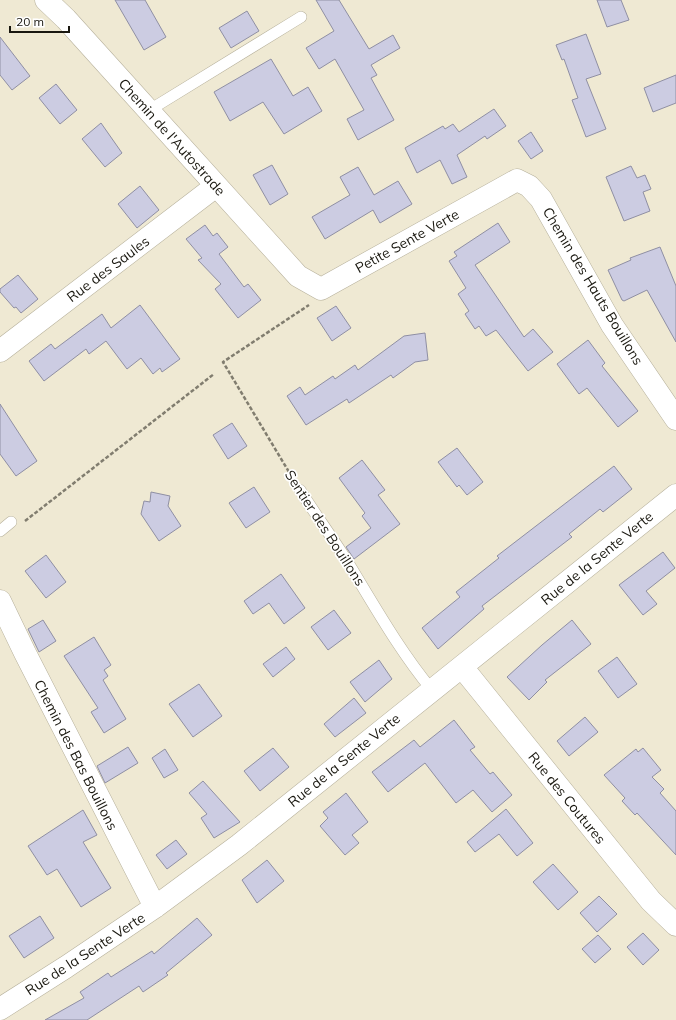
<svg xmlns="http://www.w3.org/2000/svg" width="676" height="1020" viewBox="0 0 676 1020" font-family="Mulish,sans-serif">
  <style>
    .building { fill: #cccce2; stroke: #8f8fa3 }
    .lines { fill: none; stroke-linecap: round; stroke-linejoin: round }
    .lane-casing { stroke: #b6b09b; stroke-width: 12 }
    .street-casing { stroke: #b6b09b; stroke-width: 23 }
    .path { stroke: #817d6f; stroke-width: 2.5; stroke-dasharray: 4 2; stroke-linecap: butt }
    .lane { stroke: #fff; stroke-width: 11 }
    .street { stroke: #fff; stroke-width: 22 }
    .labels { text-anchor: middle; stroke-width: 3.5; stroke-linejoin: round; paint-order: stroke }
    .street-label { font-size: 14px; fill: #19170f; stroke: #fff }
  </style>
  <rect width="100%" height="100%" fill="#efe9d3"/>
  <path class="building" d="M115,0H145L166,37L144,50Z
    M316,0H339L369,49L393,35L400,48L371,65L377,75L371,78L394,120L358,140L347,119L364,110L335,59L319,69L306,48L334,31Z
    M597,0H621L629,20L607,27Z
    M247,11L259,31L231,48L219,28Z
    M586,34L601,74L586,79L606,129L586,137L572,100L578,98L564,59L562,60L556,45Z
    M0,37L30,76L12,90L0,75Z
    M271,59L293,96L308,87L322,111L284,134L263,102L230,121L214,92Z
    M676,75V103L653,112L644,88Z
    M56,84L77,110L60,124L39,98Z
    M494,109L506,126L487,139L485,136L457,155L467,177L452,184L440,160L417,173L405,148L443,126L445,129L453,124L459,132Z
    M101,123L122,153L105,167L82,139Z
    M531,132L543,151L531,159L518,141Z
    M272,165L288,194L270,205L253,175Z
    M631,166L637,178L645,175L651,189L643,192L650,211L624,221L606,177Z
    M358,167L374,195L398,181L412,204L380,223L373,210L325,239L312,217L350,195L340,177Z
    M140,186L159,210L137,228L118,204Z
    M498,223L510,242L475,265L524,337L533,329L553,352L528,371L496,330L486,336L479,326L475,329L465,314L469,311L458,294L466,288L449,261L457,256L454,252Z
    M205,225L213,236L217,233L228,247L219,254L244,287L248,284L261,300L238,318L215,289L221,284L198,260L202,258L186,239Z
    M660,247L676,286V342L647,290L624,301L622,300L608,270L631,260L630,258Z
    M18,275L38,299L21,313L16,307L14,308L0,292V289Z
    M140,305L180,359L162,372L160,368L153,374L141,358L127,369L106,341L89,354L86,349L44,381L29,361L51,344L55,349L102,314L111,328Z
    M336,306L351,328L332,341L317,318Z
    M425,333L428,360L415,362L393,378L391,375L349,403L347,399L306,425L287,396L300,387L305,395L333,376L335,379L355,365L358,370L404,336Z
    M588,340L605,363L602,366L638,411L618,427L587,388L579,394L557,364Z
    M0,404L37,461L16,476L0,454Z
    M232,423L247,446L228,459L213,435Z
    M457,448L483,482L467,495L459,485L457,487L438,462Z
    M362,460L385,490L378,495L400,524L354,559L346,547L371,528L362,516L365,513L339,478Z
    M614,466L632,489L603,512L600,509L569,534L572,537L482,606L484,609L438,649L422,628L460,597L456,592L499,558L497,556Z
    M254,487L270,512L246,528L229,503Z
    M151,492L170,496L168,506L181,526L159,541L141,514L144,501L150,502Z
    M663,552L675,568L646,591L657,604L643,615L619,585Z
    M46,555L66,582L46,598L25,571Z
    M281,574L305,608L284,624L269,603L253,614L244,601Z
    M334,610L351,633L328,650L311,627Z
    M43,620L56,641L39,652L28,629Z
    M572,620L591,644L545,680L547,682L529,700L507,677L542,645Z
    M94,637L111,665L104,670L108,676L103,680L126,719L104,733L91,712L98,708L64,656Z
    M286,647L295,659L273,677L263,664Z
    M617,657L637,684L618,698L598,671Z
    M379,660L392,679L365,702L350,682Z
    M199,684L222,716L193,737L169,704Z
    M354,698L366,713L335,737L324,724Z
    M585,717L598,732L569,756L557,741Z
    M454,720L475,747L470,750L490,774L493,772L512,795L492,812L473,790L456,803L425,763L388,792L372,772L414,740L420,747Z
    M128,747L138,763L105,783L97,766Z
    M273,748L289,767L260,791L244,771Z
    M643,748L661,770L652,777L664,789L660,793L676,811V855L637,813L635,815L622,801L625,798L604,775L636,749L638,752Z
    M165,749L178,770L164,778L152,758Z
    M203,781L240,822L214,838L201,818L207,814L189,793Z
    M346,793L368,822L352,835L359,843L345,855L320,826L328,818L323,812Z
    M506,809L533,843L517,856L499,834L475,852L467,842Z
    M83,810L97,835L83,842L111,888L81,907L57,869L47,875L28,846Z
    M176,840L187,854L167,869L156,855Z
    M267,860L284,881L257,903L242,880Z
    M553,864L578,892L558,910L533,882Z
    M599,896L617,914L597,932L580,913Z
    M40,916L54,938L24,958L9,936Z
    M197,918L212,935L166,973L168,975L143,992L139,986L87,1020H45L84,998L80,992L108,973L111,977L152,951L154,954Z
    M643,933L659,950L643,965L627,947Z
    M598,935L611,949L595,963L582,949Z"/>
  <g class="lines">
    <g class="lane-casing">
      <path id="lane" d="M148,111L301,17
        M300,490C315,514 332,537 347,561C374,605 399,650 432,690
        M0,531L11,522"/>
    </g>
    <g class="street-casing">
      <path id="street" d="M46,0L66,19L298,276L321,289L517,180L529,186L541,199L612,325L676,419
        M0,351L216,186
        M0,601L25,653L155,907
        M462,667L651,901L676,925
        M0,1009L66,967L155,907L239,845L676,495"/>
    </g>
    <path class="path" d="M292,477L223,362L309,305
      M25,521L214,374"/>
    <use href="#lane" class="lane"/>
    <use href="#street" class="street"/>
  </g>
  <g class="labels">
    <g class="street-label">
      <text transform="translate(172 137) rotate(48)" y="5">Chemin de l'Autostrade</text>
      <text transform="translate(407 241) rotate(-29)" y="5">Petite Sente Verte</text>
      <text transform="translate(108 269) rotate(-37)" y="5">Rue des Saules</text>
      <text transform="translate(593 286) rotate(59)" y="5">Chemin des Hauts Bouillons</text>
      <text transform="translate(325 528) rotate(57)" y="5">Sentier des Bouillons</text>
      <text transform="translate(597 558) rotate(-39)" y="5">Rue de la Sente Verte</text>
      <text transform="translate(76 755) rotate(63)" y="5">Chemin des Bas Bouillons</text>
      <text transform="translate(344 760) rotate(-39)" y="5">Rue de la Sente Verte</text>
      <text transform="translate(567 798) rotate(51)" y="5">Rue des Coutures</text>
      <text transform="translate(85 954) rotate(-33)" y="5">Rue de la Sente Verte</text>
    </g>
  </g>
  <path d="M10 26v6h59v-6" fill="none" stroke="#19170f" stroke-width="2"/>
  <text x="16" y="26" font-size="12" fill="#19170f" stroke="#ffffff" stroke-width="3" paint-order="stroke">20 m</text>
</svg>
